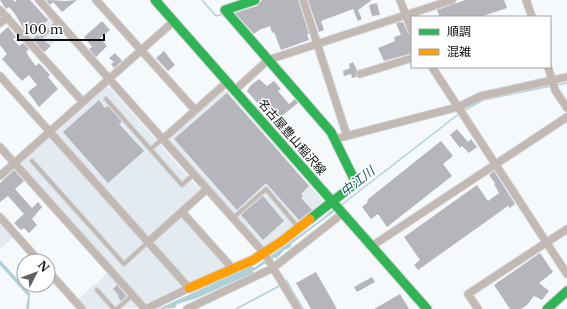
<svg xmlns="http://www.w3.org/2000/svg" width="567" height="309" viewBox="0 0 567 309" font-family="'Libre Baskerville','Noto Sans JP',serif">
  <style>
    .built { fill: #e3ebf1 }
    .water { fill: #afd0d8 }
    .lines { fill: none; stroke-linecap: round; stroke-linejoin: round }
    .stream { stroke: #afd0d8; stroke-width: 1.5 }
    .building { fill: #b6b5bc }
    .lane-casing { stroke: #d2d4d5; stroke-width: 5.5 }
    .street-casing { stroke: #d2d4d5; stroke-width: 9 }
    .fast-casing { stroke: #d2d4d5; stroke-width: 11 }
    .slow-casing { stroke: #d2d4d5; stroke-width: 11 }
    .lane { stroke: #c2b8b4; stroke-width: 3.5 }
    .street { stroke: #c2b8b4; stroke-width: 7 }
    .fast { stroke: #30b455; stroke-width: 9 }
    .slow { stroke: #ff9f0a; stroke-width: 9 }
    .labels { text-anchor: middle; stroke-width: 3; stroke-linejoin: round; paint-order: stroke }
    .street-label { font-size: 12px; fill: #0d0f11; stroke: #fff }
    .water-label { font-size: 13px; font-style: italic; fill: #145561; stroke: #fff }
  </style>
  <rect width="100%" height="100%" fill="#f6f9fb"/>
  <path class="built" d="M49,15L65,33L43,53L26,35Z
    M105,87L110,88L200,190V194L150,238H146L55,134Z
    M222,91H227L326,204L265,246L256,240L169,142V139Z
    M48,137H51L175,277L182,287L173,293L145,304L20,165V163Z
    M180,218H183L226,267L202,280L190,282L177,272L153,242Z
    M0,222L13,237L0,249Z
    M108,273L135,304L137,308L86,309L77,300Z"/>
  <path class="water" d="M336,206L338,209L291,244V247L284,250L277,258H274L253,271V273L197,298L177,304L175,308L158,309L247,268L252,266L254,268L322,219Z
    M0,260L30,293L29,309H26L28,296L0,265Z"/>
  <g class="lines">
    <path class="stream" d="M202,0L216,16L224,14
      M557,85L567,83
      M463,111L483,100L551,86
      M340,206L460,113
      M286,280L303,309
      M236,309L279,286"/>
  </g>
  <path class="building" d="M0,0H13L15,2L17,0H30L48,20L33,34L27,26L24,29L15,14L9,7L6,9Z
    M46,0L66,1L77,0L62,12L53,2L50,5Z
    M262,0H298L309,34H307L309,40L281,50L274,32L272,33L270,26L259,30L254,34L235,13L257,6Z
    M308,0H372L358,10L362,19L358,21L353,9L321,21L324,30L319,32Z
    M465,0H504L507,8L480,17H440L437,10Z
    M377,3L380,15L372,16L369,5Z
    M102,21L110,30L100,38L107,46L96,57L89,49L92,47L84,37Z
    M403,22L408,33L412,36V53L384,61L378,48L395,41L394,37L401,35L396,23Z
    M8,27L16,37L13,39L19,46L23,43L29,49L26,52L32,61L36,66L39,63L50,75L48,77L58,89L39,107L28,92L37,85L29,75L22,81L2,59L7,54L0,45V34Z
    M37,35L51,46L44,52L33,39Z
    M164,51L175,65L168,71L156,58Z
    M115,53L122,61L114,68L111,64L114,62L109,58Z
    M353,62L357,70L356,77L352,78L351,74L344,76L343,71L350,68L349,64Z
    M259,79L267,86L274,81L281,89L278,91L289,104L295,99L298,103L274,122L247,91L250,86Z
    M227,93L309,186L301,194L303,196L301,198L312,210L299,220L266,183L237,210L174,139Z
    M99,100L105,108L108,106L122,122L119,124L144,151L108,183L63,132Z
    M457,129L468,142L471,139L477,147L469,153L462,146L460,148L450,135Z
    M441,141L453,156L443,164L452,176L387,227L378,214L371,219L362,207L368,202L367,200Z
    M14,170L24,181L15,189L32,208L38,202L42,207L32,219L37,225L29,233L24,228L21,230L14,223L24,214L8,196L0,202V183Z
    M494,171L515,204L510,208L508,206L418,270L414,265L420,260L404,237L477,185L488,201L499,193L494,184L495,183L489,175Z
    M263,196L284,221L263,240L241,215Z
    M540,253L553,272L539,283L549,291L542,300L534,296L527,305L521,309H510L494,285Z
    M316,272L337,309H311L296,283Z
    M372,277L375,282L357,292L354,287Z
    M117,285L126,296L121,301L118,297L119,296L113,289Z
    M400,294L409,309H374Z"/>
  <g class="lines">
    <g class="lane-casing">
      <path id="lane" d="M42,36L58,22
        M106,99L182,185L194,174
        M151,149L162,139
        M32,161L124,264L148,242
        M233,218L266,189L298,227
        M97,290L114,309
        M117,309L132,295"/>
    </g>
    <g class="street-casing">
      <path id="street" d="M39,0L264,253L298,309
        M96,0L195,110
        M303,0L347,136
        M400,0L412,31
        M526,0L532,17
        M0,10L83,102
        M0,23L7,17
        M432,67L567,274
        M548,67L555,90L567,108
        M360,74L412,58
        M0,76L189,288L146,309
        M235,90L268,60L452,0
        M163,139L227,82
        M335,139L458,107L481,96L567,77
        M0,147L145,309
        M0,176L174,21
        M182,212L233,269
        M0,217L39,261
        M148,242L207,189
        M372,246L567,117
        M48,271L82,309
        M187,309L273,268L343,213
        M478,309L468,294L567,229"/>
    </g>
    <g class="fast-casing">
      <path id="fast" d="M155,0L427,309
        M255,0L225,10L331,132L356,183L310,219
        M547,309L567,291"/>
    </g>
    <g class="slow-casing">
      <path id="slow" d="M189,288L253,260L282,241L310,219"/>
    </g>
    <use href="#lane" class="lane"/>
    <use href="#street" class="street"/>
    <use href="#fast" class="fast"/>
    <use href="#slow" class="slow"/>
  </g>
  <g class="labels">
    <g class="street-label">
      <text transform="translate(292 137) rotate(49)" y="4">名古屋豊山稲沢線</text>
    </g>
    <g class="water-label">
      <text transform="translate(357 181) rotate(-38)" y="5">中江川</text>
    </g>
  </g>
  <rect x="411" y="16" width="140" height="52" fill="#ffffff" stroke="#9e9fa0"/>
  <rect x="419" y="29" width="20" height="6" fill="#30b455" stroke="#9e9fa0"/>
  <text x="447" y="36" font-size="12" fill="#0d0f11">順調</text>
  <rect x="419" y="49" width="20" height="6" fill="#ff9f0a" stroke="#9e9fa0"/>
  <text x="447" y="56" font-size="12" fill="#0d0f11">混雑</text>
  <g transform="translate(36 273) rotate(48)"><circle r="19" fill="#ffffff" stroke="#9e9fa0"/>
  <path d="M0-3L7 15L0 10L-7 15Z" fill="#5f6163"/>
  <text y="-6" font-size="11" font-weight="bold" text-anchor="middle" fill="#0d0f11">N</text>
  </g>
  <path d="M18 34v6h86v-6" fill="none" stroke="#0d0f11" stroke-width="2"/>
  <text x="24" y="34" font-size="12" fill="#0d0f11" stroke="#ffffff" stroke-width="3" paint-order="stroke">100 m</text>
</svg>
